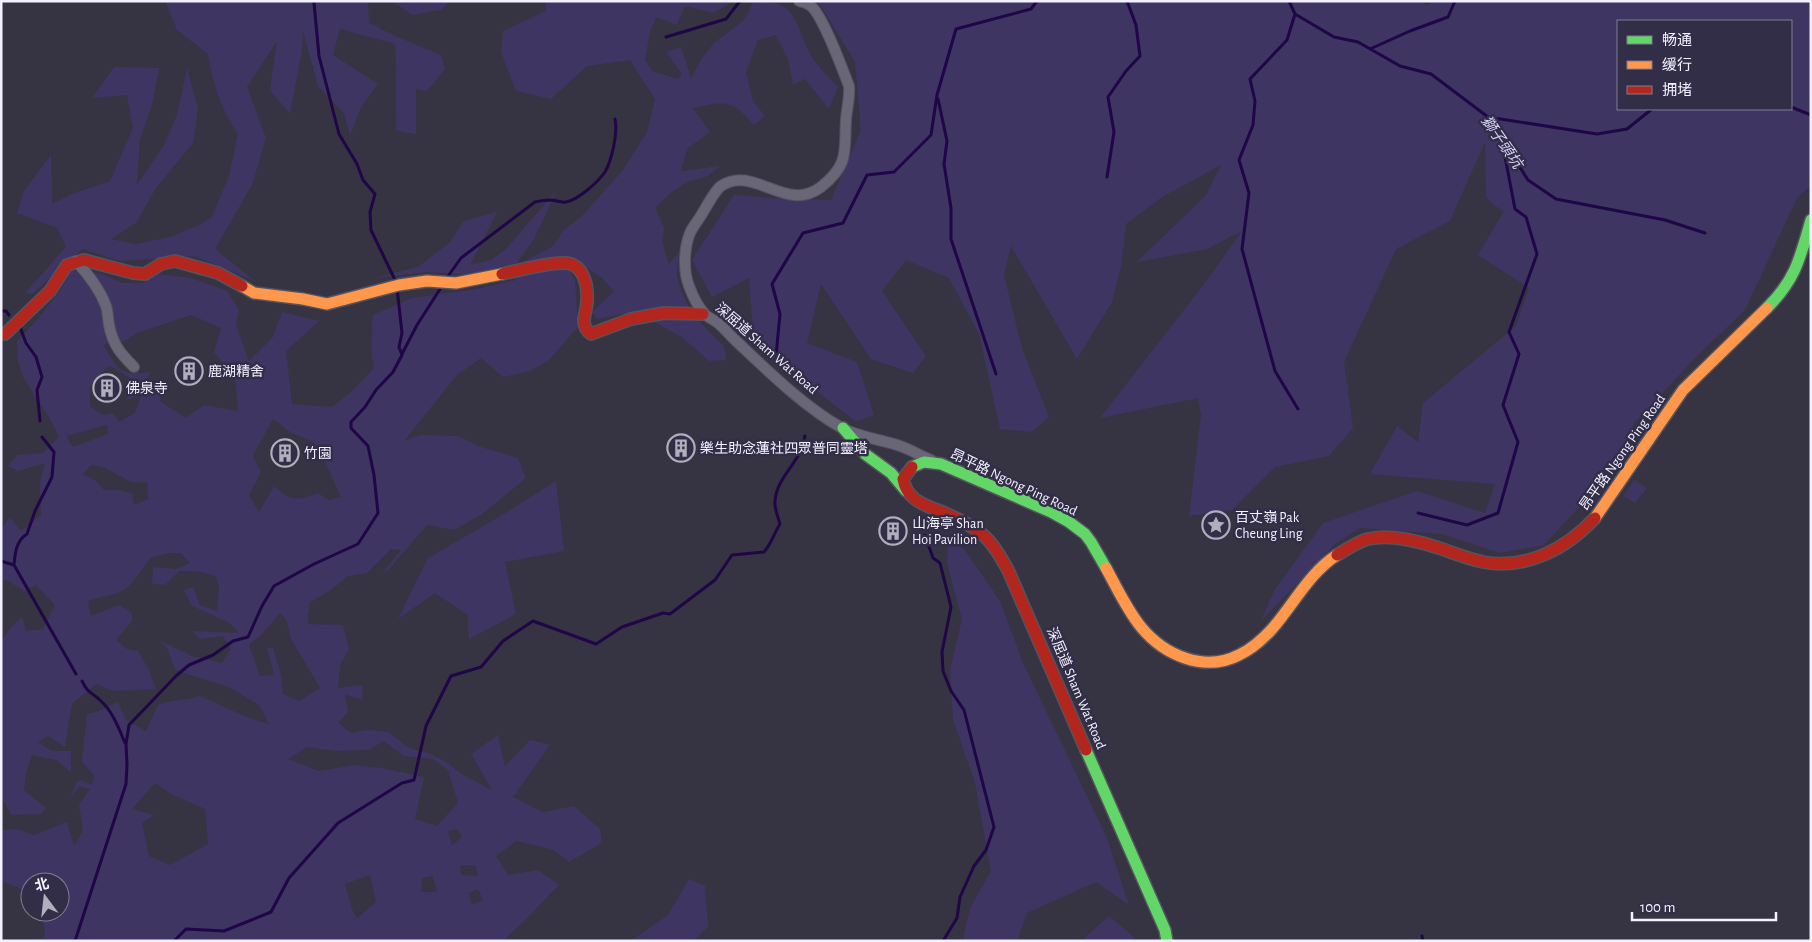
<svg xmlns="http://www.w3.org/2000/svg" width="1812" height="942" viewBox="0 0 1812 942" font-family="'Alegreya Sans','Noto Sans SC',sans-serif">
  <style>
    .green { fill: #3f3562; fill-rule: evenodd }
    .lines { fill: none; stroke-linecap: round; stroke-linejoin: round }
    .stream { stroke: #1f0647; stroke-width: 3 }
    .street-casing { stroke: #55535f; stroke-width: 12 }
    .fast-casing { stroke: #55535f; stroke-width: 14 }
    .slow-casing { stroke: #55535f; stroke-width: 14 }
    .jam-casing { stroke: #55535f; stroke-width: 14 }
    .street { stroke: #696678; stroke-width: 10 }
    .fast { stroke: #63d668; stroke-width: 11 }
    .slow { stroke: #ff974d; stroke-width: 11 }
    .jam { stroke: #b3261e; stroke-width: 11 }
    .labels { text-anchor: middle; stroke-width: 5; stroke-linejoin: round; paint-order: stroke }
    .street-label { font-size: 14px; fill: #f3f1ff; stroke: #332e48 }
    .poi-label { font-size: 14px; fill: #f3f1ff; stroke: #332e48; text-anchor: start }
    .water-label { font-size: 15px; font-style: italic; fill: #d4cef8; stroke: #332e48 }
  </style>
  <rect width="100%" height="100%" fill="#363442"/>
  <path class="green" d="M165,1H368L369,23L395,36L441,55L445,69L427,91L416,89V134L396,131C396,102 397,73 395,44L340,29L333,55L378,84L361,107L350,135L344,113L318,86L303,31L302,51L290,114L270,90L277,41L247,87L266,138L252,185L215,249L255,281L194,256L119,261L83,249L32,294L25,293L66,247L57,228L17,213L24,191L51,155L52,204L72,194L110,181L133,128L127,95L92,98L114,67L159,68L152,105L140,139L137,185L164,145L177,115L187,68L198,109L193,143L156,188L136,223L111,239L135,244L171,237L201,224L212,217L229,176L238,134C221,110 213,83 208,54L177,30Z
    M392,1H449L442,10L412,15Z
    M546,1H733L714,13L685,6L677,25L656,17L650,32L645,60L652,71L678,79L682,74L666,52L681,47L691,78L702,58L714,43L744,20L754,1C799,1 793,21 810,54C817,66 829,77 838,87L829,109L805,79L793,84L788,59L776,35L758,40L746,72L753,101L765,116L754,125C732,99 725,101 693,108L710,132L687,149L681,171L720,166L708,176L687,182L668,195L655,208L664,228L662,242L669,264L679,252C679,259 676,268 677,275C682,306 702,325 724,346L726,360L709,361L683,338L651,320L621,314L597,319L592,312L614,291L602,278L584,266L568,269L575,280L578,327L548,361L530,371L503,377L481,358L457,375L404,441L420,435L458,436L478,446L518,458L526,478L481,515L454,530L427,525L388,570L382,574L401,550L391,549L367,573L348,576L331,590L310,602L307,624L343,625L349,649L340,665L338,688L363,685L362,700L345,694L348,712L338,723L351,733L368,730L388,732L409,748L428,753L446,762L463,775L492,790L471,754L498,735L505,766L530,740L550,745L513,797L543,812L574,806L600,829L602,843L569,862L554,850L516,841L496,856L508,875L538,870L559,885L527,918L503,941H43L45,931L42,912H60V882H30V892L1,881V830L17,829L34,835L67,822L74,846L83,831L79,805L90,789L80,786L71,797L76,783L80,780L92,785L94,775L82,762L87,714L97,712L118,702L126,720L146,731L158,705C173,699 185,701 200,696L249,718L269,724L259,705L229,687L190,675L175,669L167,648L159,640L192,656L222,663L231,649L223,636L200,639L192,631L239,633L230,623L192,606L184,590L193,587L200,605L217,611L219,586L216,576L197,571H179L165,585L152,584L153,567L176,569L190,563L181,553H169L150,558C143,568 131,589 118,593C108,596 98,597 88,601L91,616L119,605L132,613V621L116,640L127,649L138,651L148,668L156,689L113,691L96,684L72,704L65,747L48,736L38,742L52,751H71V772L56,760L32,755L26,773L24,790L46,808L41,814L11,815L1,796V642L10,628L22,617L26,631L43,629L55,605L36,585L24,591L7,580L1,581V530L10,517L21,531L41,515L40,482L45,463L18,471L8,466L17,455L43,453L59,437L50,419L23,377L18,361L17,341C39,319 57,297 72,270L102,274L122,283H142L158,274L191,278L227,291L239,310L236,325L249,361L273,337L282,312L319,321L286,351L292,404L332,407L351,392L374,368L371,344L373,315L412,298L477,289L516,280L504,266L467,275L428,272L374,278L418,267L450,242L464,221L497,212L470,265L491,260L506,249L557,190L534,239L515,266L552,247L564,230L583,215L623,170L647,132L655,99L630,60L587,66L551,99L516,91L501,52L503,31L546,11ZM191,315L221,328L214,352L235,379L238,411L204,405L186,418L161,402L159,386L147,380L150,372C117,376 120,370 103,345L124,341L137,333ZM110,366L134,380L126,400L141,395L135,413L119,422L113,413L103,415L90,406V387L102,372ZM273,419L290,432L313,442L325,462L341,497L328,500L318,493C296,501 292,502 274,486L259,512L249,495L261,472L253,456ZM107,425L108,434L73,447L66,436ZM91,465L103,467L131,482H147L148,499L134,505L132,493L119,490H104L96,481L83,474ZM280,613L286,619L291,639L320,688L299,701L283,694L281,675L273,648H267L274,675L260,676L249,645L263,633ZM384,741L404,756L433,759L448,770L458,803L437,826L415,819L424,777L382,768L355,765L319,771L288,759L307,747L336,751L368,750ZM155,783L173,795L205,809L208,844L170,865L149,856L142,823L154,815L132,809ZM457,829L462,836L452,846L448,831ZM460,865L476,866L478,876L461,875ZM370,875L376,902L357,918L352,909L345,884ZM433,876L437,892H421L422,878ZM478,889L483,900L472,905L469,893Z
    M815,1H1422L1426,6L1433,1H1811V186L1797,198L1745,310L1696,357L1633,424L1629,453L1544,545L1500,553L1442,534L1360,528L1336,543L1261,621L1274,591L1323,523L1417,491L1485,513L1495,484L1370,474L1397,426L1418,442L1423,403L1516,326L1529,288L1478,255L1504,211L1493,205L1486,196L1485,142L1450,221L1396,249L1344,362L1353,428L1329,456L1275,467L1232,510L1189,516L1201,415L1198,398L1100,418L1205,283L1242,231L1207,249L1137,262L1206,195L1221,165L1162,197L1126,224L1121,267L1112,302L1077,359L1011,246L1004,275L1022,348L1049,417L1032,432L1000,429L979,334L949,278L906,260L882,291L926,356L913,373L871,359L821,284L807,343L857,362L874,415L856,422L776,359L753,329L749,278L712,297L692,260L734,195L773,198L831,200L861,130L855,62L821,6ZM1618,21H1791V109H1618Z
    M1634,480L1647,488L1635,503L1623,496Z
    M556,481L564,551L505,562L516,614L469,639L468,615L435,593L398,619L428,558L499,517Z
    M948,540L964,549L1000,601L1023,663L1107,838L1129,905L1096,882L1027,913L1017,941H964V935L970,908L991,871L975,783L953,719L950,670L962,619L947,563Z
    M689,879L705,886L708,927L693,941H631L668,915Z
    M1109,916L1135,938L1131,941H1081Z"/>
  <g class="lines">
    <path class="stream" d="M1289,1L1295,14L1334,37L1358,42L1400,66L1431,74L1488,117L1528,180L1556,199L1665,220L1705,233
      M314,3L319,56L339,134L357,164L363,180L375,194L370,212L371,230L396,282
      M1295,14L1287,40L1250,79L1255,101L1253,125L1239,160L1249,193L1242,249L1275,371L1298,409
      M666,37L726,19L740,1
      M1370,49L1410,31L1448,17L1455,1
      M938,99L947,141L944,164L951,208V239L996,374
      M1791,107L1811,115
      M1488,117L1597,134L1627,129L1652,109
      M1107,177L1114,132L1108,97L1126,71L1140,56L1136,25L1127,1
      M446,279L461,258L535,202C540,201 545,200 550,200C555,200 561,203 566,202C578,200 598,182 605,172C612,160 618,132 615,119
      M1,311H6L9,315
      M20,327L26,343L36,357L42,377L37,390L40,421
      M402,354L417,325L442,286
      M776,356L780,314L772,284L803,233L843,223L867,175L894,172L931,135L937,95L956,29L1031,9L1037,1
      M1418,513L1467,525L1498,513L1518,442L1503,405L1519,354L1509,332L1537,254L1526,217L1515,209L1502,141
      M925,535L933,558L940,563L951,607L942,652L943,671L951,691L964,710L994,827L986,850L974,866L960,897L957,918L943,941
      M1,561L14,565L76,674
      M14,565C15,553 16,541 27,534L35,511L52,477L54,452L42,437
      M82,681C88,694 92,692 101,701C113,712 119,729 125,743
      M1422,936L1423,941
      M75,941L126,784L127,765L126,744L129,725L176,676L189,665L213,655L233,641L248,637L262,606L274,586L314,564L358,544L378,513L374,475L368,446L351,428V422L365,407L376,390L393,372L402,355L399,347L402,333L397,288
      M174,941L186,929L224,931L271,912L289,878L338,823L402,783L414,780L426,726L451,676L481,667L503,641L533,621L596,644L622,627L663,613L670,614L715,580L732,555L764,552C772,543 774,533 780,524C778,517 774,508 775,501C777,475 802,462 805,436"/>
    <g class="street-casing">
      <path id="street" d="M799,1C803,2 807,3 811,6C823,16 842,68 849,86C850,97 847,108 846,119C844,151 850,164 821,187C786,214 754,164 721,186C714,191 705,210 700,217C697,222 692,228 690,233C684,248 683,271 689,286C692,294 697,305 703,312C706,317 713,319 718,323C724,328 729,334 734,339C766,369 804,407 842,428C861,438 880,439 900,446C910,449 920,456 931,460
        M76,261C88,274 100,290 106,306C108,312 108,319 109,325C113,345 120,353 134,367"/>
    </g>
    <g class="fast-casing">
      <path id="fast" d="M1767,308C1796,279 1800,258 1811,220
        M843,428L865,454L891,473L906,491
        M912,467L924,462L941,464L1051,512L1069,522L1085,534L1091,542L1106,568
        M1086,750L1165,930L1167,941"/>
    </g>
    <g class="slow-casing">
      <path id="slow" d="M242,286L254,293L303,299L327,304L399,285L427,281L456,283L502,274
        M1595,518L1683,390L1767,308
        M1106,568C1117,588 1127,610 1141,627C1164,655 1204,673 1239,655C1252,649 1263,639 1272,629C1293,605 1310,572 1337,555"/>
    </g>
    <g class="jam-casing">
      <path id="jam" d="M502,274C519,270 547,263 564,263C584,263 588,286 587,301C587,308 584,314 584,321C584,326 587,331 591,334L631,319L664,313L703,314
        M5,334L50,291L67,265L84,260L133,273L145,274L161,264L175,261L218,273L242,286
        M912,467L903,479C907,503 930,506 949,515C961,520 973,527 983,535C994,544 1001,558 1008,570L1086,750
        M1337,555C1347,549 1357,542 1368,539C1391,534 1417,541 1439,548C1453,553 1468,559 1483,562C1526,570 1566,549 1595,518"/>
    </g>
    <use href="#street" class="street"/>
    <use href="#fast" class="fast"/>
    <use href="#slow" class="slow"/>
    <use href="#jam" class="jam"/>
  </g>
  <defs>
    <g id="building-ring" transform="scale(1.4375)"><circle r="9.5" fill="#332e48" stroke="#b1afbd" stroke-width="1.5"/><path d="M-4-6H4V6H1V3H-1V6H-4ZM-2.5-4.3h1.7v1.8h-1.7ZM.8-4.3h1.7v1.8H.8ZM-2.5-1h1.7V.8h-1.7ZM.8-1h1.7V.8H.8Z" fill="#b1afbd"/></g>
    <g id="sight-ring" transform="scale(1.4375)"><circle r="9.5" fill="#332e48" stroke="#b1afbd" stroke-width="1.5"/><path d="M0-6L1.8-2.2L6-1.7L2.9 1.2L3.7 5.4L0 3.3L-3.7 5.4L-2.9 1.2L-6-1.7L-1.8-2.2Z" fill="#b1afbd"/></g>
  </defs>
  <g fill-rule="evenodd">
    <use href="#building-ring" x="189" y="371"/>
    <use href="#building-ring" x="107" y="388"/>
    <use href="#building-ring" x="681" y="448"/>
    <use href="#building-ring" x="285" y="453"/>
    <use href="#sight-ring" x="1216" y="525"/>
    <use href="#building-ring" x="893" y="531"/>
  </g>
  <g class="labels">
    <g class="street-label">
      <text transform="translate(767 348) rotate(41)" y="5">深屈道 Sham Wat Road</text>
      <text transform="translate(1622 452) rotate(-55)" y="5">昂平路 Ngong Ping Road</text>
      <text transform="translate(1014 482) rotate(25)" y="5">昂平路 Ngong Ping Road</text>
      <text transform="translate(1077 688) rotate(67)" y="5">深屈道 Sham Wat Road</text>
    </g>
    <g class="poi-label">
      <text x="208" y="376">鹿湖精舍</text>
      <text x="126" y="393">佛泉寺</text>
      <text x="700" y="453">樂生助念蓮社四眾普同靈塔</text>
      <text x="304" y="458">竹園</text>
      <text x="1235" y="522">百丈嶺 Pak<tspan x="1235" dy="16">Cheung Ling</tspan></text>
      <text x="912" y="528">山海亭 Shan<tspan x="912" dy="16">Hoi Pavilion</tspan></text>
    </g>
    <g class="water-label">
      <text transform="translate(1502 142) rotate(55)" y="5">獅子頭坑</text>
    </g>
  </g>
  <rect width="1812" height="942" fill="none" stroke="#f3f1ff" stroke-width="5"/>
  <rect x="1617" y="20" width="175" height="90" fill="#332e48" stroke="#807c91"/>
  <rect x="1627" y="36" width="25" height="8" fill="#63d668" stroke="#807c91"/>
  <text x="1662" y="45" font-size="15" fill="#f3f1ff">畅通</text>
  <rect x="1627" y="61" width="25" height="8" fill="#ff974d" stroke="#807c91"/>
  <text x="1662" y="70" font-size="15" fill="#f3f1ff">缓行</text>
  <rect x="1627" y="86" width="25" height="8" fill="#b3261e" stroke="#807c91"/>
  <text x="1662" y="95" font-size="15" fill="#f3f1ff">拥堵</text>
  <g transform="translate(45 897) rotate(345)"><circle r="24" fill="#332e48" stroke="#807c91"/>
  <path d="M0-4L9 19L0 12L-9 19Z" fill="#b1afbd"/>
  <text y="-8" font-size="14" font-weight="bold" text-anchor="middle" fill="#f3f1ff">北</text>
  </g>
  <path d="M1632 912v8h144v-8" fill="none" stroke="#f3f1ff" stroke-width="2.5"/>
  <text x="1640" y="912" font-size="15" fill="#f3f1ff" stroke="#332e48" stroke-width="4" paint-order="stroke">100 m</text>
</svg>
